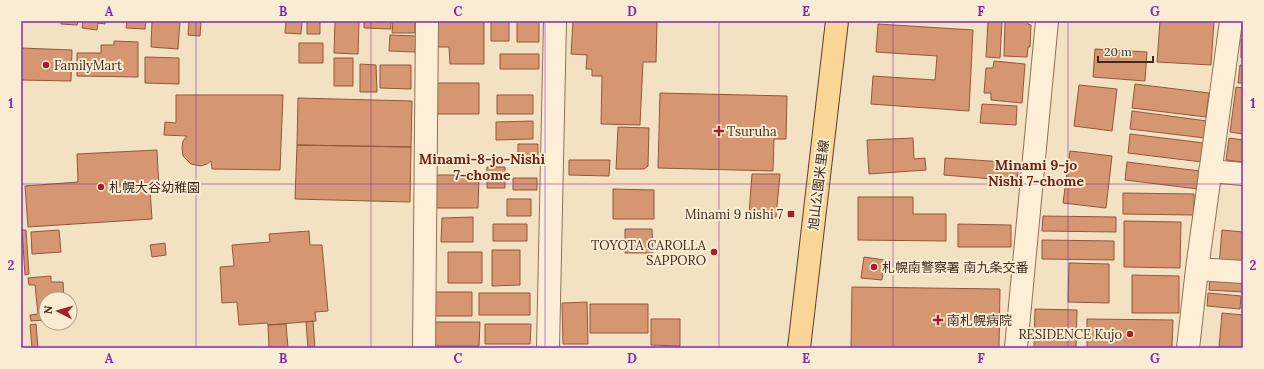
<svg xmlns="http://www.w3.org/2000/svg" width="1264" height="369" viewBox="0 0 1264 369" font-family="Lora,'Noto Sans JP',serif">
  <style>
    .building { fill: #d69672; stroke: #925739 }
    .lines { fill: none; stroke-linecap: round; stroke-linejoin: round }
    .minor-casing { stroke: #907156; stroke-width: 24 }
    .major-casing { stroke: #5d3f2b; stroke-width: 24 }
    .minor { stroke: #fdefd6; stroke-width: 22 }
    .major { stroke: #fbd595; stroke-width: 22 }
    .grid { fill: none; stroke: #7b2cbf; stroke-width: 1; stroke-opacity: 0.55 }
    .poi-dot { fill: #a61e27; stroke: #faecd2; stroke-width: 1.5 }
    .labels { text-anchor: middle; stroke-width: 4; stroke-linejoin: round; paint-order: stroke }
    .poi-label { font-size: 13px; fill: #3d2a1c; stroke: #faecd2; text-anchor: start }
    .street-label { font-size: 13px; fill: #3d2a1c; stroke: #faecd2 }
    .neighbourhood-label { font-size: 14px; font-weight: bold; fill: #702416; stroke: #faecd2 }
    .neatline { fill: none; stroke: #7b2cbf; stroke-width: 1.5 }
    .grid-label { font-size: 13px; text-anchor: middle; font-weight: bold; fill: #7b2cbf }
  </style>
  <rect width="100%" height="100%" fill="#f3e2c1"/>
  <path class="building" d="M61,21H78L77,25L61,24Z
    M83,21H105V24L98,23L97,30L82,28Z
    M127,21H146L145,29L126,28Z
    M152,21H180L178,49L151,47Z
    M189,21H201L200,36L188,35Z
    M286,21H302L301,34L285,33Z
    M307,21H320V34H307Z
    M335,21H359L358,54L334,53Z
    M364,21H391V29L364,28Z
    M393,21H415V33H392Z
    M435,21H484V64H450L449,47H435Z
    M491,21H509V41H491Z
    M517,21H539V42H517Z
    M573,21H657L656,62H643L640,125L601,124L602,76H592V69H586L587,55L571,54Z
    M988,21H1002L1000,58L986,57Z
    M1005,21H1028V24L1031,25L1030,47H1028L1027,57L1004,56Z
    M1160,21H1214L1211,65L1157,62Z
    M878,24L973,30L969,111L871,104L873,76L935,80L937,56L876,52Z
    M390,35L416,36L415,52L389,51Z
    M1241,39H1243V58H1241Z
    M114,41L138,42V77L77,76V53H101V45H114Z
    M299,43H323V63H299Z
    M21,48L72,50L71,81L21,80Z
    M1095,49L1147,52L1145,81L1093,77Z
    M500,54H539V69H500Z
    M145,57L179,58V84L145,83Z
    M334,58H353V86H334Z
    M994,61L1025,64L1022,103L991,100V93H984L986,68H993Z
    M360,64L376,65L377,92H360Z
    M380,65H411V89L380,88Z
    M1240,65H1243V83H1238Z
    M434,83H479V114H434Z
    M1135,84L1209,93L1206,117L1132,108Z
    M1079,85L1117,89L1112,131L1074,126Z
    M1236,87L1243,88V134L1230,132Z
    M660,93L787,96L786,139H774L773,171L658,168Z
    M176,95H283L280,170L212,169L211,161L207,164L201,166L191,164L183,156L182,148L183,141L187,136L164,135L165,122L176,123Z
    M497,95H533V114H497Z
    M298,98L412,101L411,147L297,145Z
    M982,104L1017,106L1016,125L980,123Z
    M1132,111L1207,121L1205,138L1130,129Z
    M533,121V139L496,140V122Z
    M618,127L649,128L648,166L644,169H616Z
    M1130,134L1204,143L1202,162L1128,153Z
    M913,138L914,159L925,158L926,170L869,174L867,140Z
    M1229,138L1243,140V162L1226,160Z
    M518,144H538V161H518Z
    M297,145L411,147L410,202L295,199Z
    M157,150L159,190H150L152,219L28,227L25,186L78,182L77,154Z
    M1070,151L1112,156L1106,208L1063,203Z
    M945,158L1019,163L1017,181L944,175Z
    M569,160H610L609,176L569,175Z
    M1127,162L1200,171L1198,189L1125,180Z
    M487,167H505V188H487Z
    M752,174H780L776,217L749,214Z
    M434,175H479L478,208H434Z
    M513,178H537V190H513Z
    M613,189L654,190V219H613Z
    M1123,193L1194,194V215L1123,214Z
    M858,197H913V214H946V241L858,240Z
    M507,199H531V216H507Z
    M1043,216L1116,217V232L1042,231Z
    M473,217V242H441L442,218Z
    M1124,221L1181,222L1180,268L1124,267Z
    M493,224H527V241H493Z
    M958,224L1011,225V247H958Z
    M625,229H652L653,253H625Z
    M22,230H26L29,274L25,275Z
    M59,230L61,252L32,254L31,232Z
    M1222,230L1243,232V267L1219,265Z
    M309,231L310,245H322L328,311L315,312L316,321L268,325L267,323L239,325L237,302L222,303L220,267L234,266L232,245L270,242L269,234Z
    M1042,240L1114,241V260L1042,259Z
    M165,243L166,255L152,257L150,245Z
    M492,250H520V285L492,286Z
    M448,252H482V283H448Z
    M864,257L885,260L882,280L861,278Z
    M1069,263L1109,264V303L1068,302Z
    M1132,275L1179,276V313H1132Z
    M1210,275L1243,278V292L1209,290Z
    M51,276V282H63L64,299H46V320L31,321L30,315L38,314L35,285H29L28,278Z
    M852,287L1000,289L999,348H851Z
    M433,292H472V316H433Z
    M479,293H530V315H479Z
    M1208,293L1241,296L1240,309L1207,306Z
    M587,302L588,344H563L562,303Z
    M590,304H648V333H590Z
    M1035,309L1077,310L1076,348H1034Z
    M1222,313L1243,315V348L1219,347Z
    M651,319H680V346L651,345Z
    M1087,319L1173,320L1172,348H1087Z
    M313,321L315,348H308L306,322Z
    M433,322H480L479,346H433Z
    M36,324L38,348H32L30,325Z
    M286,324L288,348H269L268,325Z
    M485,324H531L530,344H485Z"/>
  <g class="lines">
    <g class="minor-casing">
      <path id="minor" d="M1210,171L1243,174
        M1197,269L1243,272
        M424,348L427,21
        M548,348L555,21
        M1016,348L1047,21
        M1188,348L1197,269L1231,21"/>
    </g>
    <g class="major-casing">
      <path id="major" d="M799,348L837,21"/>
    </g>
    <use href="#minor" class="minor"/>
    <use href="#major" class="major"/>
  </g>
  <path class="grid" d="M196,21V348M371,21V348M545,21V348M719,21V348M893,21V348M1068,21V348M21,184H1243"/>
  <g class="poi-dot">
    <circle cx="46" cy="65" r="4"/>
    <path d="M717 125h4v4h4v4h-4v4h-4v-4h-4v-4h4z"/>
    <circle cx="101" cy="187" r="4"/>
    <rect x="787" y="210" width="8" height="8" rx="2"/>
    <circle cx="714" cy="252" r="4"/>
    <circle cx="874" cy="267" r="4"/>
    <path d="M936 314h4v4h4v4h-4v4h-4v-4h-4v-4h4z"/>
    <circle cx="1130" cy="334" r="4"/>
  </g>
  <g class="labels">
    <g class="poi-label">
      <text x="54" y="70">FamilyMart</text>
      <text x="727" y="136">Tsuruha</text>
      <text x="109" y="192">札幌大谷幼稚園</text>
      <text x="783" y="219" text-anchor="end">Minami 9 nishi 7</text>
      <text x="706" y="250" text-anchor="end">TOYOTA CAROLLA<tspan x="706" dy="15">SAPPORO</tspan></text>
      <text x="882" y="272">札幌南警察署 南九条交番</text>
      <text x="947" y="325">南札幌病院</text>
      <text x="1122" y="339" text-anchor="end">RESIDENCE Kujo</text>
    </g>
    <g class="street-label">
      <text transform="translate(818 185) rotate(-83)" y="5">旭山公園米里線</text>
    </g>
    <g class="neighbourhood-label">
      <text x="482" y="164">Minami-8-jo-Nishi<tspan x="482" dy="16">7-chome</tspan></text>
      <text x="1036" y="170">Minami 9-jo<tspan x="1036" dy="16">Nishi 7-chome</tspan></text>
    </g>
  </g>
  <rect width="1264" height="369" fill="none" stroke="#faecd2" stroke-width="44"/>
  <g transform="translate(58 311) rotate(276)"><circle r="19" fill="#faecd2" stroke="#ae9e89"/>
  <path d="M0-3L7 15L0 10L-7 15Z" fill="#a61e27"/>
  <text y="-6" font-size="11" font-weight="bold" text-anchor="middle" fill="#3d2a1c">N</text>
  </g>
  <path d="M1098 56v6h55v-6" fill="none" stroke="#3d2a1c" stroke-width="2"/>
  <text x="1104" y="56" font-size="12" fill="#3d2a1c" stroke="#faecd2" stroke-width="3" paint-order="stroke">20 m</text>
  <rect x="22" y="22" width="1220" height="325" class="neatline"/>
  <g class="grid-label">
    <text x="109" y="16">A</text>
    <text x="283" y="16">B</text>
    <text x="458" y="16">C</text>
    <text x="632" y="16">D</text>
    <text x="806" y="16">E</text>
    <text x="981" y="16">F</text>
    <text x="1155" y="16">G</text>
    <text x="11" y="108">1</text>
    <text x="1253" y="108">1</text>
    <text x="11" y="270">2</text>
    <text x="1253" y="270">2</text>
    <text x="109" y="363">A</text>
    <text x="283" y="363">B</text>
    <text x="458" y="363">C</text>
    <text x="632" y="363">D</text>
    <text x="806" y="363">E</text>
    <text x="981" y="363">F</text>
    <text x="1155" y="363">G</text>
  </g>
</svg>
